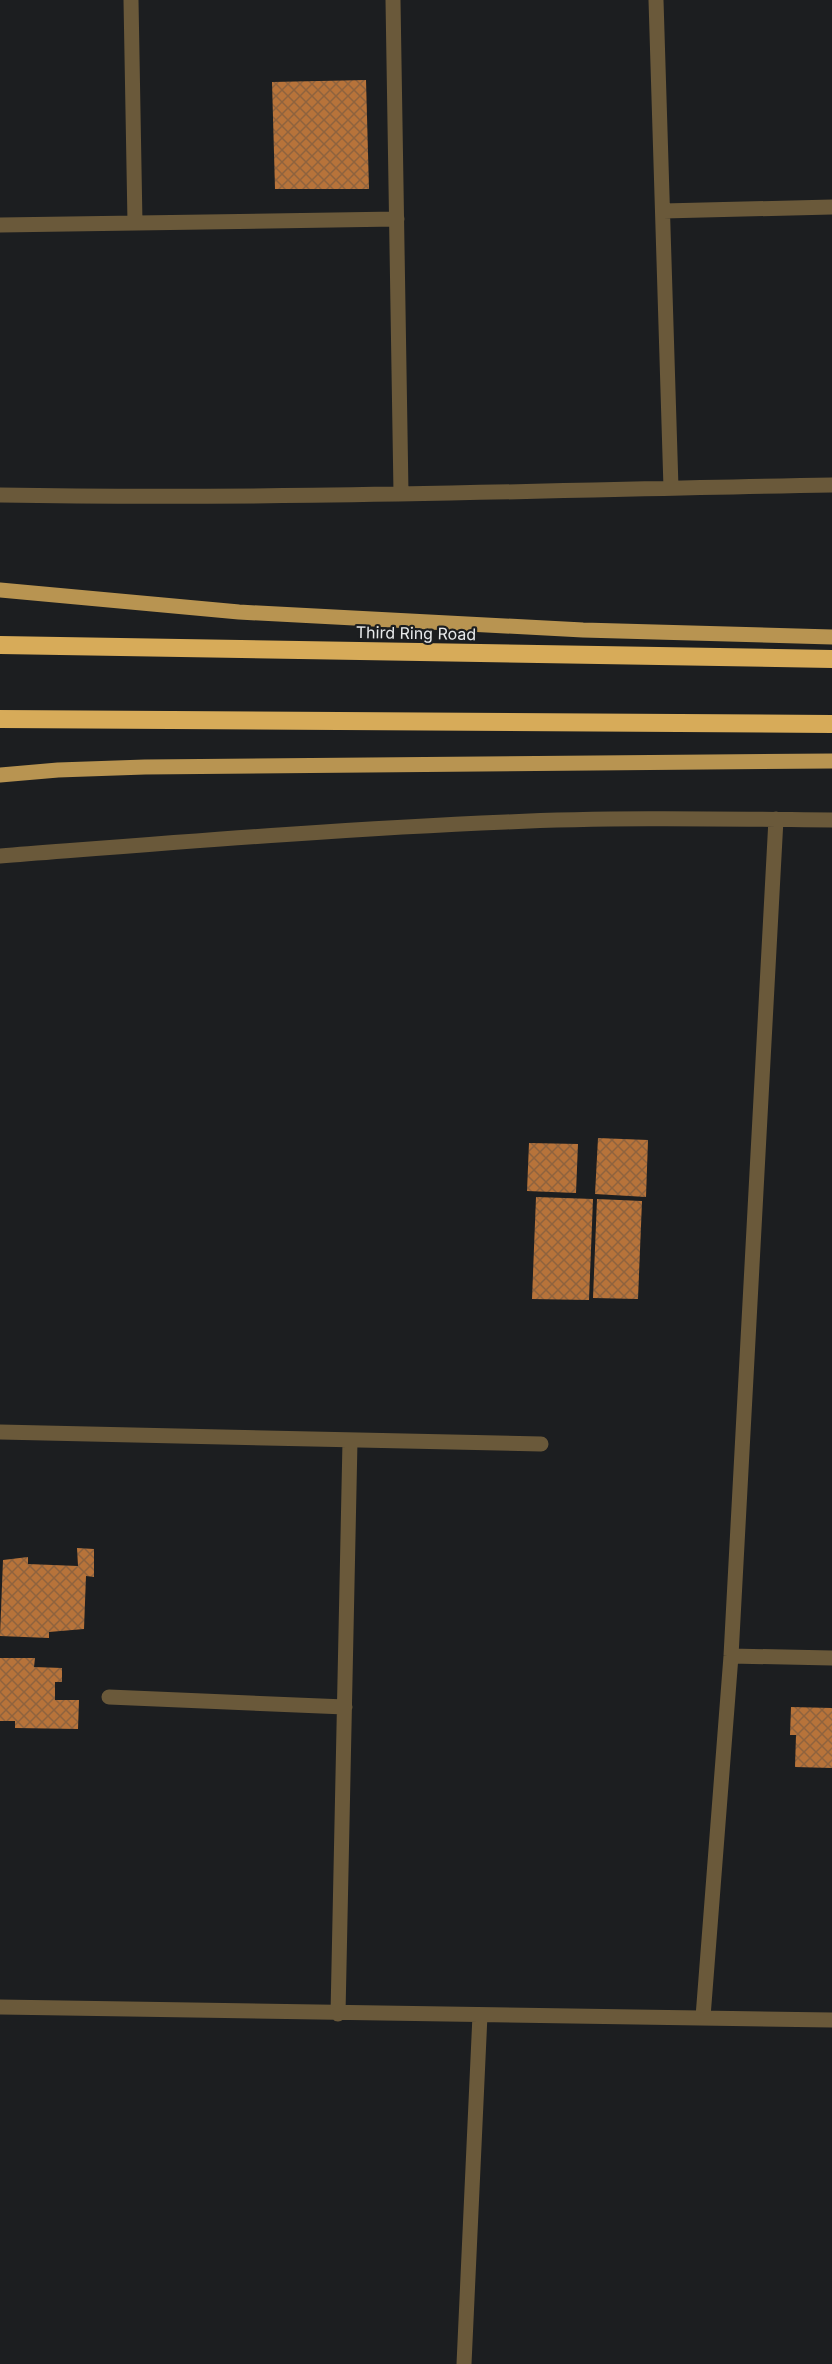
<svg xmlns="http://www.w3.org/2000/svg" width="832" height="2364" viewBox="0 0 832 2364" font-family="Inter,sans-serif">
  <style>
    .building { fill: url(#building-cross-hatch) }
    .lines { fill: none; stroke-linecap: round; stroke-linejoin: round }
    .minor { stroke: #6a593a; stroke-width: 15 }
    .primary { stroke: #b89451; stroke-width: 15 }
    .motorway { stroke: #d7ab59; stroke-width: 18 }
    .labels { text-anchor: middle; stroke-width: 4.5; stroke-linejoin: round; paint-order: stroke }
    .street-label { font-size: 16px; fill: #e7e9ea; stroke: #1c1e20 }
  </style>
  <defs>
    <pattern id="building-cross-hatch" width="8" height="8" patternUnits="userSpaceOnUse" patternTransform="scale(1.5)"><rect width="8" height="8" fill="#b7733a"/><path d="M0 0l8 8M0 8l8-8" fill="none" stroke="#8f633e"/></pattern>
  </defs>
  <rect width="100%" height="100%" fill="#1c1e20"/>
  <path class="building" d="M366,80L369,189H275L272,82Z
    M598,1138L648,1140L646,1197L595,1194Z
    M529,1143L578,1144L576,1193L527,1191Z
    M536,1197L593,1199L589,1300L532,1299Z
    M597,1199L642,1201L638,1299L593,1298Z
    M77,1548L94,1549V1577L86,1576L84,1629L49,1632V1638L0,1636L3,1560L28,1557V1564L78,1566Z
    M0,1658H35L34,1667L62,1668V1682H55V1700H79L78,1729L15,1728V1721H0Z
    M791,1707L832,1708V1768L795,1767L796,1735H790Z"/>
  <g class="lines">
    <path class="minor" d="M131,0L135,223
      M393,0L401,493
      M656,0L671,488
      M663,211L832,207
      M0,225L397,219
      M0,495C277,500 555,490 832,485
      M0,856C169,843 337,829 506,822C615,817 723,819 832,820
      M0,1432L541,1444
      M731,1656L832,1658
      M109,1697L345,1707
      M0,2007L832,2020
      M338,2014L350,1441
      M703,2017L731,1656L776,819
      M464,2364L480,2015"/>
    <path class="primary" d="M0,590L239,612L583,630L832,637
      M0,775L58,770L145,767L832,761"/>
    <path class="motorway" d="M0,645L832,659
      M0,719L832,724"/>
  </g>
  <g class="labels">
    <g class="street-label">
      <text transform="translate(416 633) rotate(1)" y="6">Third Ring Road</text>
    </g>
  </g>
</svg>
